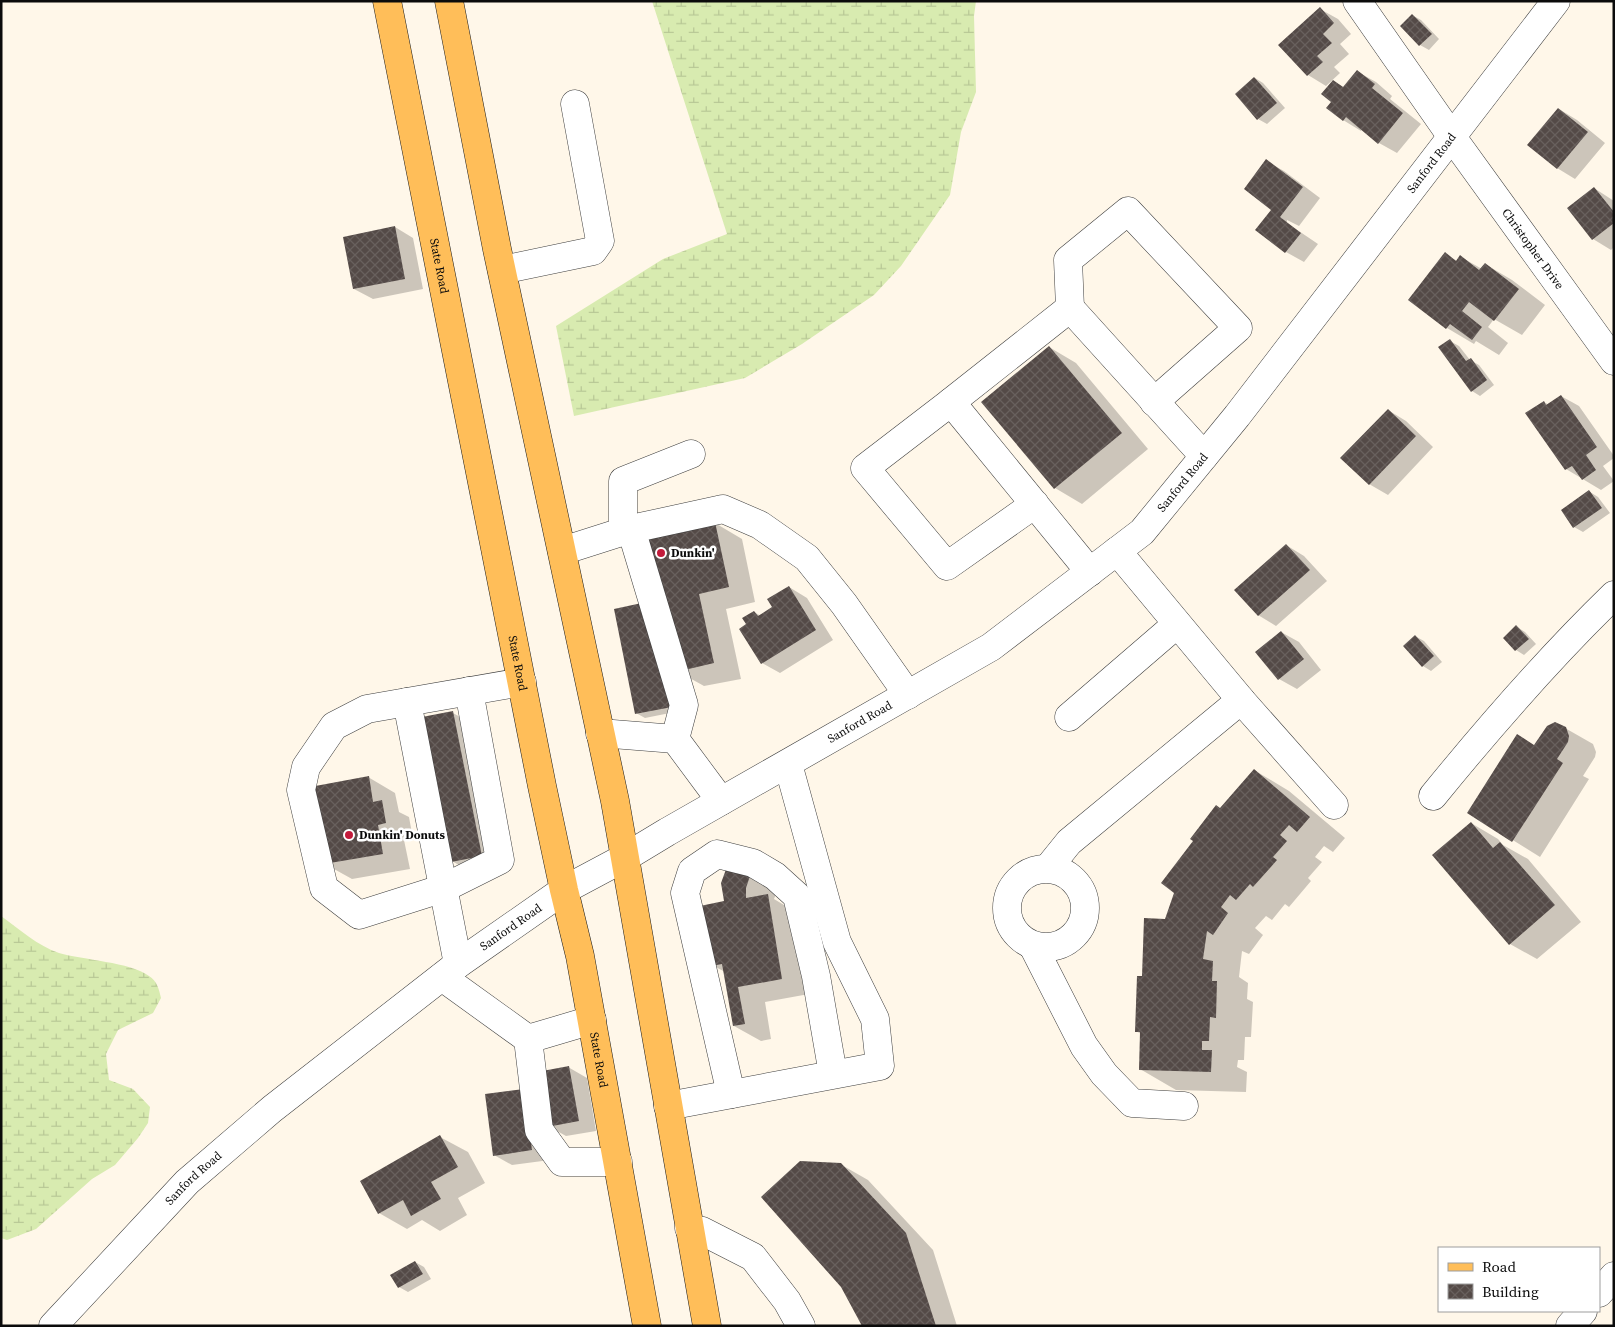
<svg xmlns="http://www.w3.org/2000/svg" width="1615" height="1327" viewBox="0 0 1615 1327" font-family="'Source Serif 4',serif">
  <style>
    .wetland { fill: url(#wetland-marsh) }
    .shadow { fill: #0003 }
    .building { fill: url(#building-cross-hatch) }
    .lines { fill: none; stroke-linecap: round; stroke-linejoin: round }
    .minor-casing { stroke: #3e3e3e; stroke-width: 29 }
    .major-casing { stroke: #1c1c1c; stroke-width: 29 }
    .minor { stroke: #fff; stroke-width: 28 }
    .major { stroke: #ffbe59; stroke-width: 28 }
    .poi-dot { fill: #c31b3b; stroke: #fff; stroke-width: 2 }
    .labels { text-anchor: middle; stroke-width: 5; stroke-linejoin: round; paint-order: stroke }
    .street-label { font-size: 12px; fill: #0b0b0b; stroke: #fff }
    .poi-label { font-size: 12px; font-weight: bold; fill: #0b0b0b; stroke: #fff; text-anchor: start }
  </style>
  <defs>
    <pattern id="wetland-marsh" width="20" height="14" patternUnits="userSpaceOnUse" patternTransform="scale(1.25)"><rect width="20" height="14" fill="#d8ebb0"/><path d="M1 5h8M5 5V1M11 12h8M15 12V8" fill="none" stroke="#b8c896"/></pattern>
    <pattern id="building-cross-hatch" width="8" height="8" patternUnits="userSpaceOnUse" patternTransform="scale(1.25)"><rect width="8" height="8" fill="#544a47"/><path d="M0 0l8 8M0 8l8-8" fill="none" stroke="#68605d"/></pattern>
  </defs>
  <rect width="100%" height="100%" fill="#fff7e9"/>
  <path class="wetland" d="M652,1H976L974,16L976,92L961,132L950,195L901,266L874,295L802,344L745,378L574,416L556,326L663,259L727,234Z
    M1,916C19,929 38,946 59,953C83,960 130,962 149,976C157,981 159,989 161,998L153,1013L118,1030L106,1054L109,1080L133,1089L150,1107L148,1123L138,1138L115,1165L92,1179L36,1229L7,1240L1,1238Z"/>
  <path class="shadow" d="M1320,9L1338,19L1351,34L1340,44L1349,54L1334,67L1340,73L1326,86L1308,75Z
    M1412,15L1421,20L1439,39L1429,50L1420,45Z
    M1358,72L1376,82L1392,96L1390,99L1421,124L1397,153L1379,143L1362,129L1361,131L1343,120L1332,102L1333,81L1345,88Z
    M1255,78L1263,83L1285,108L1267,124L1258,119Z
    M1559,109L1577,120L1605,143L1575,179L1557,168Z
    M1266,161L1284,171L1320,198L1299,226L1287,220V223L1318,244L1304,262L1286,252L1257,230L1272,209Z
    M1594,188L1614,201V247L1611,250L1593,239Z
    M395,227L413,238L423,289L373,299L354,289Z
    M1445,254L1457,261L1461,257L1482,269L1485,264L1512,280L1545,305L1522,335L1494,319L1488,327L1508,343L1499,355L1476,341L1474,344L1447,328Z
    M1450,341L1459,346L1470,360L1479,365L1494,385L1480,396L1472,391Z
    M1049,347L1076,363L1148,449L1082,504L1055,488L983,402Z
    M1561,396L1579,406L1614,456V458L1603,466L1614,481L1601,490L1566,469L1544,402L1549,405Z
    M1388,410L1406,421L1433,447L1388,495L1369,484Z
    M1590,492L1598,497L1610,513L1583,532L1574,527Z
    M715,523L742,539L755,602L726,609L741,679L704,686L677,671Z
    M1286,545L1304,556L1327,581L1276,626L1258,615Z
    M789,587L807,598L833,640L780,673L762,663L748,625L754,612L761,616L774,608Z
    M616,610L680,711L645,718L636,713Z
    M1517,627L1525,632L1536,644L1524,655L1516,650Z
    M1281,632L1299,642L1321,670L1297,689L1279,679L1257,652Z
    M1415,636L1424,641L1442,662L1431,671L1423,666Z
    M453,713L480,728L509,871L479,877L452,861Z
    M1565,728L1593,744L1596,752L1595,757L1583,776L1589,779L1540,857L1469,813Z
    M1254,770L1289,791L1345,838L1333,852L1324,846L1315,857L1322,862L1308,878L1311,881L1289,907L1285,904L1272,920L1266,916L1255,928L1263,935L1249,954L1242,951L1239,977L1248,983L1247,999L1253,1002L1251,1037H1245L1244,1060H1238L1237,1067L1247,1072L1246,1092L1176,1090L1140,1069L1141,1034L1136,1031L1143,978L1166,920L1220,809Z
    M368,777L395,793L399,812L409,817L413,839L404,840L410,869L352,879L325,864Z
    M1471,823L1498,839L1503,845L1528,859L1581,922L1537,959L1510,944Z
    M730,863L780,884L774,899L794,911L809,994L765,1002L771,1039L761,1041L734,1026L725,972L712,965L726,902Z
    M568,1067L587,1078L596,1131L566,1136L548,1126L550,1160L512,1165L494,1155L524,1090Z
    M440,1137L468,1152L485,1183L458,1198L467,1215L440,1231L422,1220L407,1229L379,1213L361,1182Z
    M840,1164L868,1180L933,1250L957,1326H863Z
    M415,1262L424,1267L431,1279L408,1292L399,1287Z"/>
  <path class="building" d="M1320,7L1334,23L1323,34L1332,43L1317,56L1323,62L1307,76L1278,45Z
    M1412,14L1432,34L1419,46L1400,26Z
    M1357,70L1375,84L1372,88L1403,113L1378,144L1346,117L1343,121L1326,108L1331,102L1321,94L1333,80L1343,87Z
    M1254,77L1277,103L1257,120L1235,94Z
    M1558,108L1588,132L1557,169L1527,145Z
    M1266,159L1303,187L1280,217L1301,233L1285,253L1255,230L1271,210L1244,189Z
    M1594,187L1614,212V223L1592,240L1567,208Z
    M395,226L405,279L353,289L343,237Z
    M1445,252L1456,261L1460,255L1479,270L1485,263L1519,289L1494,321L1469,302L1462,311L1482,327L1472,340L1450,324L1446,329L1408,300Z
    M1450,339L1466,361L1471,358L1487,380L1471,392L1438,347Z
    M1049,346L1122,433L1054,489L981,402Z
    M1561,395L1597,447L1586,455L1596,470L1582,480L1572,466L1565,470L1525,413L1544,401L1546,405Z
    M1388,409L1416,436L1369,485L1340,458Z
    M1589,490L1602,508L1573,528L1561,510Z
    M715,522L729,587L699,594L714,663L676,672L647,537Z
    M1286,544L1310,570L1258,616L1234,590Z
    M789,586L816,630L761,664L739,629L746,624L742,618L754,611L758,616L772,607L767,599Z
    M651,601L672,707L635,714L614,609Z
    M1516,625L1529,639L1515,651L1503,638Z
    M1281,631L1304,659L1278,680L1255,652Z
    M1415,635L1434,656L1422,667L1403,646Z
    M453,711L482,856L451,862L422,717Z
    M1555,722L1566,727L1569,736L1568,742L1557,759L1563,763L1512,842L1467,813L1517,734L1534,745L1547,726Z
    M1254,769L1310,817L1297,832L1289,825L1280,835L1287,841L1273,857L1277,860L1253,887L1250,884L1236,900L1230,895L1221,907L1228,913L1213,935L1207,931L1203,959L1213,961L1212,981H1217L1216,1018L1210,1017L1209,1041H1202V1050H1212L1211,1072L1139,1070L1140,1032H1135L1137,976H1142L1144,918L1165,919L1174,893L1161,883L1193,841L1190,839L1216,805L1220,808Z
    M369,776L373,802L382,800L386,823L378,825L383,854L324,864L310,787Z
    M1471,822L1493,848L1500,842L1555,905L1509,945L1432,855Z
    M729,861L753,867L746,888V898L768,894L782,979L738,987L745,1024L733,1026L722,964L711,966L700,906L724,901L721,883Z
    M569,1066L579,1121L547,1127L537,1072Z
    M524,1089L532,1150L493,1156L485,1094Z
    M440,1135L458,1167L431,1182L441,1199L411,1216L403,1200L378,1214L360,1181Z
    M800,1161L841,1163L906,1233L936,1326H862L841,1287L761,1197Z
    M415,1261L423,1274L398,1288L390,1275Z"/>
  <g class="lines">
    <g class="minor-casing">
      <g id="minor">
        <path id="s1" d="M1357,1L1452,137L1614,361"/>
        <path d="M502,270L593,251L600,241L575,104"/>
        <path d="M1070,308L1068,260L1128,211L1238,328L1154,402"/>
        <path d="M951,402L1070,308L1204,456"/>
        <path d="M1035,504L947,566L865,468L951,402L1090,572"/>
        <path d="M631,529L723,509L760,525L807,558L844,604L908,695"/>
        <path d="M623,531V481L691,454"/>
        <path d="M562,551L631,529L684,705L675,739"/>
        <path d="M1241,700L1334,805"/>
        <path d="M407,702L367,709L334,726L306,767L301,790L324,888L359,915L444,888L500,860L469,691"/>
        <path d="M1069,717L1177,624"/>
        <path d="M600,733L675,739L721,801"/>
        <path d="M1433,796C1490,726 1549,658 1614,595"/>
        <path d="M1048,868L1069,842L1241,700L1117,551"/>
        <circle cx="1046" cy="908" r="39"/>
        <path d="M1033,946L1084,1046L1104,1074L1132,1103L1184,1106"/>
        <path d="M458,964L407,702L522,682"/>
        <path d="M442,977L528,1039"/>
        <path d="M592,1020L528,1039L539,1130L562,1162H618"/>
        <path d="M731,1094L685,893L692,871L717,854L753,863L775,876L797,896L816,976L833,1074"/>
        <path d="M668,1106L880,1066L875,1019L837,942L788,764"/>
        <path d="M689,1228L702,1231L753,1257L787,1301L801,1326"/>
        <path d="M1599,1293L1614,1276"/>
        <path id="s2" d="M53,1326L187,1182L272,1109L458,964L564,890L624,858L667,832L991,647L1142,532L1237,416L1556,1"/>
        <path d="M1570,1326L1583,1311"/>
      </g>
    </g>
    <g class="major-casing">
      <g id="major">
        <path id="s3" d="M387,1L542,786L564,890L580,956L647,1326"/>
        <path d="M449,1L497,249L615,801L707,1326"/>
      </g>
    </g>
    <use href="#minor" class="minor"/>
    <use href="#major" class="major"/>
  </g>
  <g class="poi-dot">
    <circle cx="661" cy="553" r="5"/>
    <circle cx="349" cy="835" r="5"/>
  </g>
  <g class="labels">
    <g class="street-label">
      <text dy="4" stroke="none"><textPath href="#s2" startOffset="1824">Sanford Road</textPath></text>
      <text dy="4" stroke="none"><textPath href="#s1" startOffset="304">Christopher Drive</textPath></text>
      <text dy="4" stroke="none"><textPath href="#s3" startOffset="270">State Road</textPath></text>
      <text dy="4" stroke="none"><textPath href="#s2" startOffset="1419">Sanford Road</textPath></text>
      <text dy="4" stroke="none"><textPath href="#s3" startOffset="675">State Road</textPath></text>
      <text dy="4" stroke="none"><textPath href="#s2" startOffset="1014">Sanford Road</textPath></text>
      <text dy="4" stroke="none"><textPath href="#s2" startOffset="609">Sanford Road</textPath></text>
      <text dy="4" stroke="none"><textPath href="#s3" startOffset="1080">State Road</textPath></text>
      <text dy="4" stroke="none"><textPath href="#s2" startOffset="204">Sanford Road</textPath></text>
    </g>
    <g class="poi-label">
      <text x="671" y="557">Dunkin'</text>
      <text x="359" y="839">Dunkin' Donuts</text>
    </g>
  </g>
  <rect width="1615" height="1327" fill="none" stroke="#0b0b0b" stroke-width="5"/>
  <rect x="1438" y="1247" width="162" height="65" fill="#ffffff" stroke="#9d9d9d"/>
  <rect x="1448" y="1263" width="25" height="8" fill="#ffbe59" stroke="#9d9d9d"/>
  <text x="1482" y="1272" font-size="15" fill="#0b0b0b">Road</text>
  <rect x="1448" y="1284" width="25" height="15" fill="url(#building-cross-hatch)" stroke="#9d9d9d"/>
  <text x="1482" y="1297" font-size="15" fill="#0b0b0b">Building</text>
</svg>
